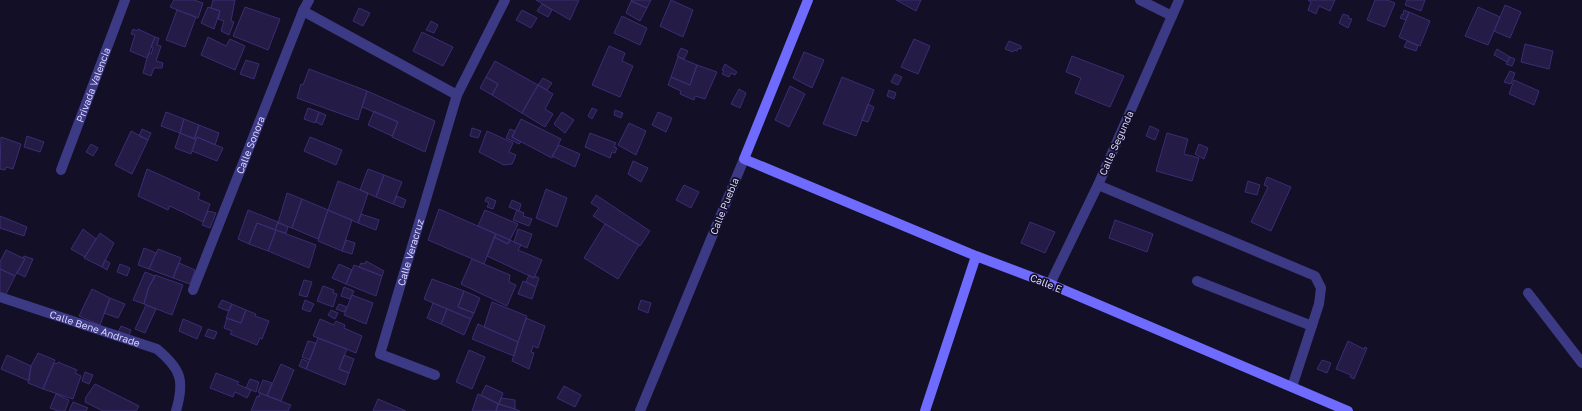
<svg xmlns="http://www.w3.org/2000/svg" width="1582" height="411" viewBox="0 0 1582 411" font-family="'Golos Text',sans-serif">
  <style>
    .building { fill: #241b47; stroke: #3b2d73 }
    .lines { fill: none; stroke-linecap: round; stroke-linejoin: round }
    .lane { stroke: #3d3a85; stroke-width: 10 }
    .street { stroke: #3d3a85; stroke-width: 10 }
    .secondary { stroke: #6f6bff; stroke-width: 10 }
    .labels { text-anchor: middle; stroke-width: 3.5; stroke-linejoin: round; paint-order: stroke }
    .street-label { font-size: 10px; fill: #d9d4ff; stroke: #130f26 }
  </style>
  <rect width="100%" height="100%" fill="#130f26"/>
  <path class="building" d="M174,0H194L203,3L198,18L170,7Z
    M213,0H235L231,21L234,22L229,35L221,31L224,21L218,19L220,11L211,8Z
    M536,0H579L570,20Z
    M632,0H651L647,8L631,1Z
    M671,0L693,10L683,37L660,26Z
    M896,0H921L916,11Z
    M1308,0H1335L1330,11L1319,6L1316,14L1308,10L1311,2Z
    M1375,0H1387L1395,3L1385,27L1367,20Z
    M1407,0H1425L1421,11L1405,5Z
    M631,1L647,8L640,21L626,13Z
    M542,4L552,10L548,17L537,11Z
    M1505,5L1521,12L1510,38L1494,31Z
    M208,7L220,11L214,29L201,23Z
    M245,7L280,19L268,50L233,36Z
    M1478,7L1500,17L1488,45L1465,36Z
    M359,8L370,13L363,26L353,21Z
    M177,10L196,17L185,47L166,40Z
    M522,10L537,18L531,28L516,20Z
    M1404,10L1409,12L1406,20L1400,18L1402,14L1403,15Z
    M1409,12L1430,21L1420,46L1399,37Z
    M1343,14L1349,16L1348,18L1352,19L1348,28L1339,23Z
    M622,16L647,28L640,45L614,33Z
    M431,21L438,25L434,33L426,30Z
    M133,29L137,31L138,29L155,37L147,58L130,51L135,35L131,34Z
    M422,32L453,47L443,66L413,51Z
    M155,37L159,38L157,45L161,46L156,61L163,63L162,68H154L151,76L143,73L147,58L149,53L151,54L153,48L151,47Z
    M208,37L226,46L230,39L245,46L235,70L201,55Z
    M914,39L930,46L918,74L901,67Z
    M1009,41L1021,46V49L1018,48L1017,51L1014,50L1013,52L1005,49Z
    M1407,41L1418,46L1416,51L1404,47Z
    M1525,44L1553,51L1549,69L1521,62Z
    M609,46L625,53L622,61L633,66L620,97L592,85Z
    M681,48L688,51L684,59L677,56Z
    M1497,49L1510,57L1507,62L1494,55Z
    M804,52L824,60L812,88L793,78Z
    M1072,56L1124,76L1110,107L1075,93L1081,78L1066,72Z
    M678,57L697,65L690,85L671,77Z
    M1510,57L1515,59L1512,66L1506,64Z
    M246,60L259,64L254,79L240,74Z
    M495,61L538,85L522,113L492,95L498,84L486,77Z
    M725,64L737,72L735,75L731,73L729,77L722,74L724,71L722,70Z
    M697,65L717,72L705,99L695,96L694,100L680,94L681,91L668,85L671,77L690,85Z
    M309,69L367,91L358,120L297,98L301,84L303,85Z
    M1510,71L1515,73L1511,84L1504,82Z
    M895,74L902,77L898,85L891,82Z
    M486,77L498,84L492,95L480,88Z
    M842,77L874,90L856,136L823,124Z
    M543,78L552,83L547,90L538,85Z
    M1514,80L1539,91L1534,105L1509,94Z
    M538,85L553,94L545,109L553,114L545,127L522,113Z
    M790,86L805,94L789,127L775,120Z
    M739,89L746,93L740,108L731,104Z
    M889,90L896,93L894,99L887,96Z
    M367,91L435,121L425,152L392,137L398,122L362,107Z
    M868,104L874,107L868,122L862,120Z
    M308,108L319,112L315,123L304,119Z
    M592,108L597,110L592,119L588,116Z
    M615,110L623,113L621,118L614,115Z
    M374,111L398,122L392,136L368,125Z
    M166,112L184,119L180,133L161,126Z
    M319,112L326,115L322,125L316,122Z
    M562,112L574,120L565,133L554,124Z
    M658,112L672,118L666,132L652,125Z
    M184,119L199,125L194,139L180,133Z
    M521,119L561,139L552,158L512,137Z
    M629,123L646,131L636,155L618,145Z
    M199,125L219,133L215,145L197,137L196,139H194Z
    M1150,126L1159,130L1155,140L1146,136Z
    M472,128L481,131L478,138L470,136Z
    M142,129L151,133L148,140L139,136Z
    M510,129L515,131L512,137L521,142L519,144L506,138Z
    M131,131L148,140L132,174L115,165Z
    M487,131L513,143L509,152L516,155L512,164L504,165L479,152Z
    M180,133L196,139L191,154L175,148Z
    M590,133L616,143L614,147L617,148L615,153L612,152L610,158L585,147Z
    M1167,133L1188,139L1184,154L1199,158L1192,181L1156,171Z
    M27,136L44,142L40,152L24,147Z
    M1,137L21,144L13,169L6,167L5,170L0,169Z
    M197,137L223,148L217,161L192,151Z
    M310,137L342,150L336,165L304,151Z
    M91,144L98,148L93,156L86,152Z
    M1199,144L1208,148L1204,159L1195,154Z
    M559,145L580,154L575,167L552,156Z
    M633,161L648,168L641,182L628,174Z
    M147,169L200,193L198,199L210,204L203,222L170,206L168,210L138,196Z
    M368,169L384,175L376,197L360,190Z
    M384,175L402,182L393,204L376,197Z
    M1267,177L1291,187L1271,231L1251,222L1268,187L1264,185Z
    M338,181L368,193L358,223L328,210Z
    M1248,181L1260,185L1257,195L1245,192Z
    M684,185L699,192L691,208L676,200Z
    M546,189L567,198L557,227L536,218Z
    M287,193L302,199L292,228L278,223Z
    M596,195L650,231L640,246L593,216L599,208L591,203Z
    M397,196L406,200L403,208L393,204Z
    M487,197L496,201L493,209L487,207L489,203L485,201Z
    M302,199L328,210L318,239L292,228Z
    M512,200L521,204L519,211L509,207Z
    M439,209L496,234L484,264L428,240Z
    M248,210L278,222L275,230L257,223L249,244L238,239Z
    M328,210L352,220L342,251L318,241Z
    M485,210L518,224L510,240L478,226Z
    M517,210L524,213L523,216L532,219L529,226L513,220Z
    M208,211L216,213L210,228L202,225Z
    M361,214L379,220L376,230L358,223Z
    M0,216L27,227L24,236L0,228Z
    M1115,220L1153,234L1147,252L1109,238Z
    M278,222L288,227L286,233L275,230Z
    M1030,222L1055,232L1045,253L1021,243Z
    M257,223L276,230L268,251L249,244Z
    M605,224L639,245L618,279L584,258Z
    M83,229L96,239L85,257L71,249Z
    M518,229L532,234L527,248L514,242Z
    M276,230L316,245L309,268L268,251Z
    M100,233L114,243L102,267L84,258Z
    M496,234L510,240L508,244L494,237Z
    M494,237L508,244L510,240L521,245L518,250L542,260L534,278L487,256Z
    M346,240L355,243L352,254L342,251Z
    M144,248L156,253L149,269L138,265Z
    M158,249L181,258L173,278L149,269Z
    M6,250L25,259L15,276L0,269V262Z
    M24,256L33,259L25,277L17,273L25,259L23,258Z
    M472,259L510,275L509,282L516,285L507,306L461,284Z
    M105,260L110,263L107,270L102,267Z
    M366,261L384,271L382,276L359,267L361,263L365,264Z
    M179,263L195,270L190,284L173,278Z
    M120,264L130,268L127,276L117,272Z
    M339,264L352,270L346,284L332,278Z
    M354,265L382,276L376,296L346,284Z
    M0,269L15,276L5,296L0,294Z
    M145,272L155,276L148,289L144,304L133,300Z
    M155,275L183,285L172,315L144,304L148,289Z
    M529,275L534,278L535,276L539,278L536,287L526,282Z
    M432,279L464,291L458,307L474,313L471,319L424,299Z
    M304,280L312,282L307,297L299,295Z
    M523,281L536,287L532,299L518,294Z
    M323,286L334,290L333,293L337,294L333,307L317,301Z
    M344,287L354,291L350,299L341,296Z
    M92,289L110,298L100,325L79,316Z
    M464,291L480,298L474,313L458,307Z
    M352,295L373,303L366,324L344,315Z
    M110,298L125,304L118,318L104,313Z
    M222,300L232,304L228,311L218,307Z
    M305,300L314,304L310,312L302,309Z
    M641,300L651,303L648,313L638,309Z
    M492,302L527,316L518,342L484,327Z
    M433,303L447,309L441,324L427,318Z
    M232,304L246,310L241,323L226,318Z
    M339,304L347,307L344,312L336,309Z
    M146,305L156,309L145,333L135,329Z
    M447,309L471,319L464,335L441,324Z
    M246,310L256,314L255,316L269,321L262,339L260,338L257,345L230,334L232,331L224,328L227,318L241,323Z
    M331,310L338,313L335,319L328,315Z
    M526,318L545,326L538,348L533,346L531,352L534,353L529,369L512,361Z
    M183,319L202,327L197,339L179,331Z
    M320,319L334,325L336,321L345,325L344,328L362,336L356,353L313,336Z
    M478,324L518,342L514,356L472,339Z
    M121,326L131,330L127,340L117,335Z
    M208,329L217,332L214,339L205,336Z
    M318,338L347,349L339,369L349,373L345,385L306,369Z
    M308,341L316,343L310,360L302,357Z
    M1348,341L1364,349L1365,347L1367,348L1354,379L1350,377L1351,375L1336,369Z
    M469,350L485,357L472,389L456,382Z
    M38,353L55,360L43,389L28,383L31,366Z
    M7,355L31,366L29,381L1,369Z
    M344,355L354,359L349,373L339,369Z
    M302,359L309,362L306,369L299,366Z
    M1322,360L1331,363L1327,373L1317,369Z
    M58,362L77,370L75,373L81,376L73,399L43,389L54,363L57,364Z
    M281,364L294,370L281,401L267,396Z
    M85,372L93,375L89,384L82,381Z
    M216,373L239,382L237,384L251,390L247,398L235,392L233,397L210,388Z
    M250,379L259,382L256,392L246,388Z
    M263,380L272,383L267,396L258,392Z
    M95,384L139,406L136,411H103L85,402L86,397Z
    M486,385L503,393L499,404L481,395Z
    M564,386L581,395L575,407L557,398Z
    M260,393L291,405L288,411H251L257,396L259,397Z
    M56,394L69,400L65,411H58L50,408Z
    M478,394L498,404L496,411H472Z
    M501,398L515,400V409L499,404Z
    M378,399L406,411H373Z
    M73,402L88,408L86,411H69Z
    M498,404L515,409L520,411H496Z"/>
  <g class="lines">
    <path class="lane" d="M1140,0L1172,16
      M1197,281L1312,326
      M1528,293L1582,363"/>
    <g class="street">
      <path d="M303,11L457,95"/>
      <path id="s1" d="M61,170L125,0"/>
      <path d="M1098,185L1315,276L1321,288L1319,304L1292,387"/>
      <path d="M1050,284L1098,185L1179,0"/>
      <path id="s2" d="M193,290L303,11L309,0"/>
      <path id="s3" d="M0,297L157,349C181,369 185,380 176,411"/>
      <path id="s4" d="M435,375L380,354L457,95L505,0"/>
      <path d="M640,411L744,159"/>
    </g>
    <path class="secondary" d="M808,0L744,159L976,256L1050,284L1348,411
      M925,411L976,256"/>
  </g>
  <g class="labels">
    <g class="street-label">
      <text dy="4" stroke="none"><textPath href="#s1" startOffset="91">Privada Valencia</textPath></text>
      <text transform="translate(1116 143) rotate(-66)" y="4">Calle Segunda</text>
      <text dy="4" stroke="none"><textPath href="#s2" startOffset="156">Calle Sonora</textPath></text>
      <text transform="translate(724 206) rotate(-68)" y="4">Calle Puebla</text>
      <text dy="4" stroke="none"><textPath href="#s4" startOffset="165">Calle Veracruz</textPath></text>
      <text transform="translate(1046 283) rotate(22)" y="4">Calle E</text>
      <text dy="4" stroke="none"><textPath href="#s3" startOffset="100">Calle Bene Andrade</textPath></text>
    </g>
  </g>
</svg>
